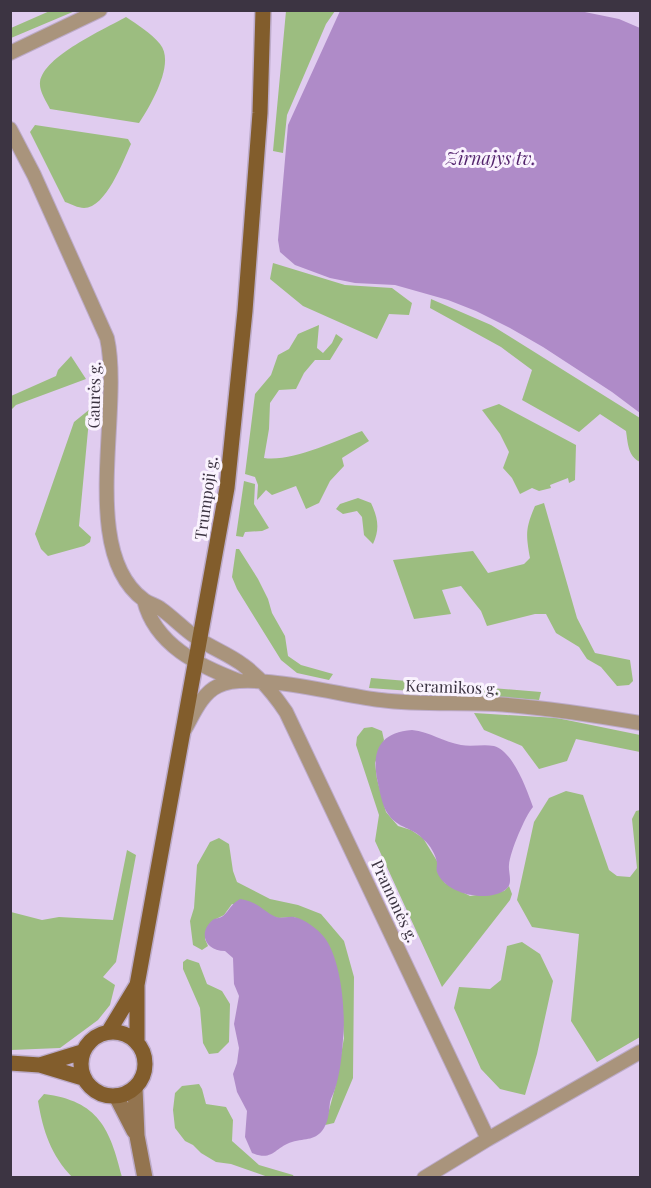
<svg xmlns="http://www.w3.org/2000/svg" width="651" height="1188" viewBox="0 0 651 1188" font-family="'Playfair Display',serif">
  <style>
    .green { fill: #9cbd80 }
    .water { fill: #af8bc8 }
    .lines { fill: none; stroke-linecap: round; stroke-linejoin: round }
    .minor-casing { stroke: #bcabc9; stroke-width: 16 }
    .secondary-casing { stroke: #bcabc9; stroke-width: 18 }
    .primary-casing { stroke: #bcabc9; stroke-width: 18 }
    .minor { stroke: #a9947c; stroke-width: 14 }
    .secondary { stroke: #93744f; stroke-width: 15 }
    .primary { stroke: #825d2c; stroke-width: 15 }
    .labels { text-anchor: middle; stroke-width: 6; stroke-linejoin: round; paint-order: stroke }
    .street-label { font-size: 16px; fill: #3c3442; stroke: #faf3fe }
    .water-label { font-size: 18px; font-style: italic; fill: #53246d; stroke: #faf3fe }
  </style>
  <rect width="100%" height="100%" fill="#e0ccef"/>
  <path class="green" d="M52,10L75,11L11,38V28Z
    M286,11H335L326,24L287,115L283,153L273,151Z
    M126,17C138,25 151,33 160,44C176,63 150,106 139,123L50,109C46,101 39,91 40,82C44,56 103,30 126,17Z
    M35,125L128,139L131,144C123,161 106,208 84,208C78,208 71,204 65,202L30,132Z
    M273,263L345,285L392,288L412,303L409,315L389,314L377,339L303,306L270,279Z
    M431,299L491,325L640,418V462C628,456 628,444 626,431L600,414L579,432L522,400L532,370L501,347L430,308Z
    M319,325L317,348L323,353L332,343L336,334L343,339L330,360H315L304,373L296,389L279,390L270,403L269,429L264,458C292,462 335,441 362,431L369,441L342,458L344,466L330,481L319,503L306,509L296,486L272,495L266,490L257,500L258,485L255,477L245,474L255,394L271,375L278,355L289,349L298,334Z
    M71,356L86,379L16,405L11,410V396L56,376L58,370Z
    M499,404L576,445L575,480L569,483L568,478L550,485L551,488L539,491L532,488L520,494L512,478L503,468L509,452L500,434L482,410Z
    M90,409L79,526L91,537L90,542L84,546L48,556L41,549L35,534L74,422Z
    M244,481L255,484L254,504L269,528L262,531L245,532L243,537L236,536Z
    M358,498L371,503C378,518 380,529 373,544L364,535L362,517L357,511L343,514L336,509L340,504Z
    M544,503L577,618L595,653L630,660L633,681L629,685L617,686L601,667L587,659L579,647L556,633L546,614H535L487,626L481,611L461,586L442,590L451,614L414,619L393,560L473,551L488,573L524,564L530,558C526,535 525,529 535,506Z
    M236,549H239L258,579L268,599L272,613L285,636L288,656L301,665L333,674L329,680L297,673L281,660L237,589L232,577Z
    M371,678L541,692L539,700L369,688Z
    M474,713L557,718L640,735V752L576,739L567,761L539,769L522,746L484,730Z
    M372,727L382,731L384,740L375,763L377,779L386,812L398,826L411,830L423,838L437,861V871L445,883L470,896L504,891L509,886L512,894L510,900L442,987L375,841L379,815L356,745L357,737L364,728Z
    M566,791L583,795L609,870L617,876L630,877L637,868L632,819L636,811L640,810V1037L597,1062L571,1021L579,934L532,927L517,900L534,822L549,798Z
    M219,838L229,844L233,871L237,882L270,899L298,905L321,914L344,941L354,977L353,1078L334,1123L325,1125L335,1088L344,1038L342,1013L295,917L278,918L232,904L224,915L214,920L207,929L205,939L208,946L202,950L193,945L190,921L194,908L197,865L210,842Z
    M127,850L136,855L116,962L103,977L115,985L110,1005L98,1020L60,1048L11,1050V912L42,920L59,917L113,920Z
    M522,942L540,954L553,981L537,1054L525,1095L500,1089L481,1069L454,1008L459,987L490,989L501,980L507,946Z
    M187,959L199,963L207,984L222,991L230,1004L229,1042L218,1053L209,1054L203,1043L200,1008L183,969V962Z
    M199,1084L202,1089L206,1104L226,1107L233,1120L232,1141L259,1165L293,1175L294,1177H268L231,1164L216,1162L201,1153L193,1145L185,1141L175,1128L173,1110L175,1093L182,1086Z
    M44,1094C99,1101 110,1129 122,1177H72C51,1155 43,1131 38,1101Z"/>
  <path class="water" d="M340,11H580L619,19L640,28V413L612,392L543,347L510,328L476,311L448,300L395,285L355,283L330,278L295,265L280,252L278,240L288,125Z
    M412,730C430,732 444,742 461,745C472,747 483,744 494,746C513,751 527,790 533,807C525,816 510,852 509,865C508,873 514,884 505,890C487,903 445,894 437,872C436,869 437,866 437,863C436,855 430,845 424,840C413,827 398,829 388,814C383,807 381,797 379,788C371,756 375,733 412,730Z
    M240,899C259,902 261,910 276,917C282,919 288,916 294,917C304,919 318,929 324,937C341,958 346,1012 343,1039C342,1055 340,1074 335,1089C334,1093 331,1097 330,1102C329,1111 329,1119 324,1128C316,1141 306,1138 292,1142C275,1147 273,1162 252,1153L245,1137L247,1111L237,1092L233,1074L237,1063L239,1048L234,1024L239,996L234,984L233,958L225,951C205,951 197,932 214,919C217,918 220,918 223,916C230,910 230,905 240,899Z"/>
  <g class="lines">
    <g class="minor-casing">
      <path id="minor" d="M10,53L100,10
        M10,129L34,175L107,338C123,410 78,552 144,600C149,604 156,605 161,609C174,618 185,631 200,640C214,649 230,655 243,665C261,678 274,694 286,712L488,1139L640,1052
        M144,600C155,645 199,666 239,681
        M185,729C193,715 202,693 218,686C249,670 343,696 381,700C419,705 457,702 495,704C544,707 593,715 640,723
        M424,1178L488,1139"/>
    </g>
    <g class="secondary-casing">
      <path id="secondary" d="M135,1088L137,1136L145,1178
        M116,1096L134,1131"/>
    </g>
    <g class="primary-casing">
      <path id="primary" d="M109,1031L137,985
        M81 1064a32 32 0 1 1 64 0a32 32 0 1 1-64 0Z
        M137,1042V985L227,488L245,311L260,113L263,10
        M10,1063L40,1065L83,1078
        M40,1065L82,1052"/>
    </g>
    <use href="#minor" class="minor"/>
    <use href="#secondary" class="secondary"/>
    <use href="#primary" class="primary"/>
  </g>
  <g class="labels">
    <g class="street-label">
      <text transform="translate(94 395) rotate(-89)" y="6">Gaurės g.</text>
      <text transform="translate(206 498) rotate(-82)" y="6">Trumpoji g.</text>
      <text transform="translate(452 687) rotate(2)" y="6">Keramikos g.</text>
      <text transform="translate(395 901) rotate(65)" y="6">Pramonės g.</text>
    </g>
    <g class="water-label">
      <text x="491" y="165">Zirnajys tv.</text>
    </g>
  </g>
  <rect width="651" height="1188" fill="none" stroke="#3c3442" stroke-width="24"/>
</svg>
